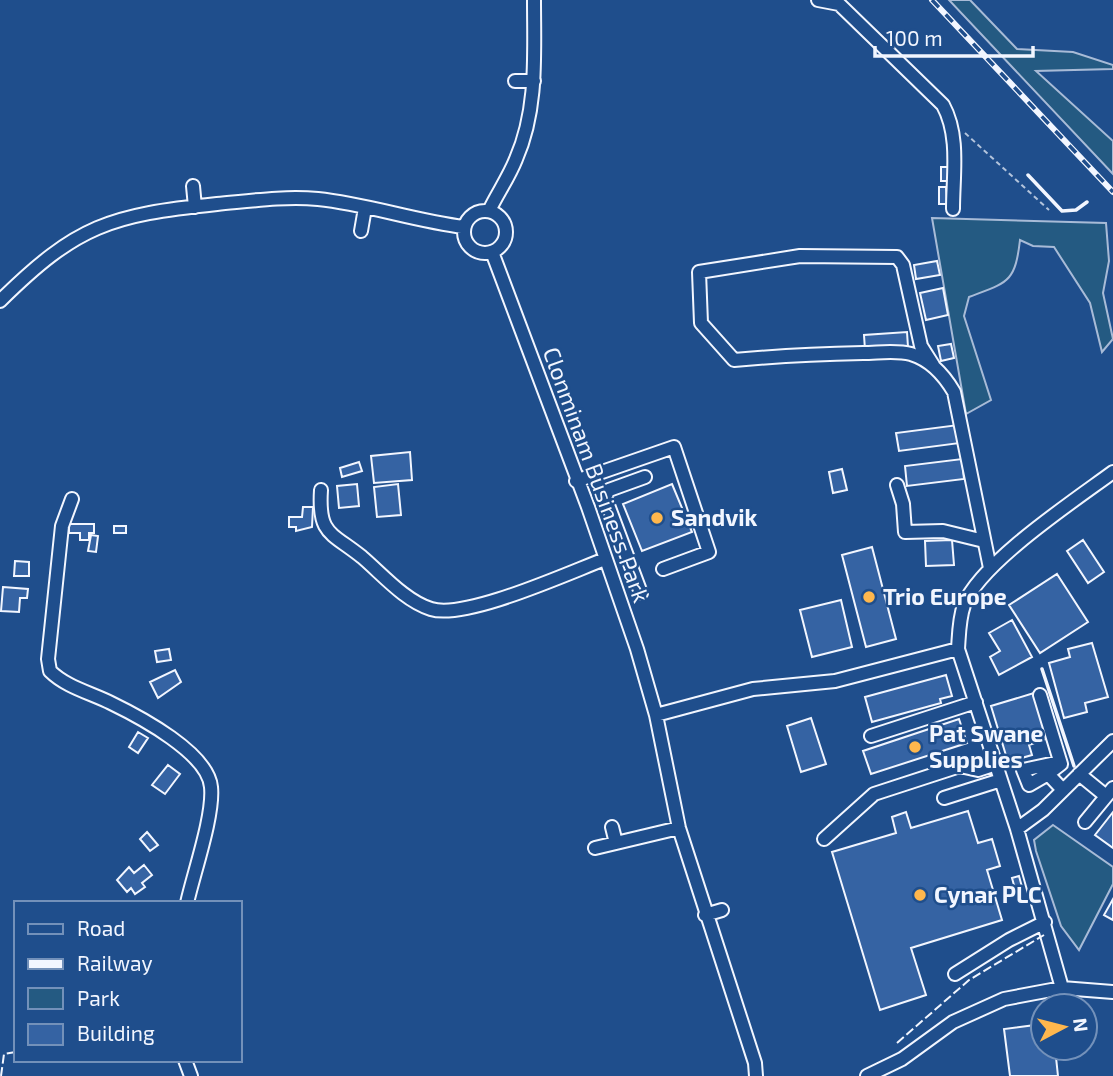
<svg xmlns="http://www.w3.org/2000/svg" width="1113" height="1076" viewBox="0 0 1113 1076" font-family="'Exo 2',sans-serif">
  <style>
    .green { fill: #245a82; stroke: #a8bbd7; stroke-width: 2 }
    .building { fill: #3563a3; stroke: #f2f6ff; stroke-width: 2 }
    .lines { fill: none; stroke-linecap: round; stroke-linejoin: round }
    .minor-casing { stroke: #f2f6ff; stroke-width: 16 }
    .path { stroke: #b3c4dc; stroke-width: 2; stroke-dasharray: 5 3.5; stroke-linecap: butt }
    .minor { stroke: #1f4e8c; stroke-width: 12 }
    .rail-casing { stroke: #f2f6ff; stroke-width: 6 }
    .rail { stroke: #1f4e8c; stroke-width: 3.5; stroke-dasharray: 10; stroke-linecap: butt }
    .fence { stroke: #f2f6ff; stroke-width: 2; stroke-dasharray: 9 3.5; stroke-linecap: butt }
    .wall { stroke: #f2f6ff; stroke-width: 3.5 }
    .poi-dot { fill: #ffb74d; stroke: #1f4e8c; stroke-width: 2.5 }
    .labels { text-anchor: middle; stroke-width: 5; stroke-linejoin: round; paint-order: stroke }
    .street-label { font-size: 23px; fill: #f2f6ff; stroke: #1f4e8c }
    .poi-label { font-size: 23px; font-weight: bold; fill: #f2f6ff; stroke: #1f4e8c; text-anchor: start }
  </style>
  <rect width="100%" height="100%" fill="#1f4e8c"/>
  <path class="green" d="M949,0H970L1017,49L1073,52L1113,65V69L1036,71L1113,141V174Z
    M932,218L1106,223L1109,261L1103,293L1113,339L1102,352L1090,303L1054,247L1033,246L1020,240C1015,283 1008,282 969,297L964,316L991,400L966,414Z
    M1053,825L1113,867V884L1079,950L1061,926L1036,851L1034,840Z"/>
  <path class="building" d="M941,167H948V181H941Z
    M939,187H946L947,204H939Z
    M937,261L940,275L916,279L914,265Z
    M943,288L948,315L926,320L920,293Z
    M907,332L908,347L865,350L864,335Z
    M951,344L954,358L941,361L938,346Z
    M958,425L960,443L899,451L896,433Z
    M410,452L412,480L374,483L371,456Z
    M962,459L964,479L907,486L905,466Z
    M359,462L362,471L342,477L340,468Z
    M842,469L847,490L833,493L829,472Z
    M357,484L359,506L339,508L337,486Z
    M398,484L401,515L377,517L374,487Z
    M672,484L692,532L642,551L623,504Z
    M303,507H313L312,527L296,531V527H289V517H302Z
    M69,524H94V533H89V540H80V533H69Z
    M114,526H126V533H114Z
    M91,535L98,536L96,552L88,551Z
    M952,540L954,565L926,566L925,541Z
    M1083,540L1104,572L1088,583L1067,551Z
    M872,547L896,639L866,647L842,555Z
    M15,561L29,562V576H14Z
    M1057,574L1088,622L1040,653L1009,605Z
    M3,587L28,589L27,598H20L19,612L1,611Z
    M841,600L852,647L812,657L800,610Z
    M1012,620L1032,657L999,675L990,657L1000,651L989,633Z
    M1092,643L1108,697L1085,703L1087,712L1064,718L1049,663L1070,657L1068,649Z
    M169,649L171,660L157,662L155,651Z
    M175,670L181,682L158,698L150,682Z
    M946,675L952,696L940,699L941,703L872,722L865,697Z
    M1034,693L1049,738L1029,745L1032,755L1008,762L991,706Z
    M811,718L826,764L801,772L787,726Z
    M959,719L967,743L871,774L863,751Z
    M138,732L148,738L138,753L129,747Z
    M168,765L180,774L165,794L152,785Z
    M968,811L978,843L992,839L1000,866L987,870L1002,920L911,948L926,995L880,1010L832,852L896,833L892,817L906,812L911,828Z
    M1113,812V848L1095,835Z
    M147,832L158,845L150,851L140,839Z
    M144,865L152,875L142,883L145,887L135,894L131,888L127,892L117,880L129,867L134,873Z
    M1019,876L1022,887L1015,889L1012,878Z
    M1113,899V920L1104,915Z
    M1043,1024V1048H1055L1058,1076H1010L1004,1029Z"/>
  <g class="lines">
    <g class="minor-casing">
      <path id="minor" d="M818,0L839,4L943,105C960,136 953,175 953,209
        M515,81H534
        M193,186L195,207
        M489,211C497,194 509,177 516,159C538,109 534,54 534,0
        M464 232a21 21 0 1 1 42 0a21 21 0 1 1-42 0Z
        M361,231L365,208
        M492,252L588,507L637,649L656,715L679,828L755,1063L756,1076
        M0,301C77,225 110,215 217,204C250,201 284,196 318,199C367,204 415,221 464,227
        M933,365L921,346L903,265L897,257L800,256L699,272L701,323L734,360C777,356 819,354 863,353C878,353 896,350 911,354C931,360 944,375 954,392L990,568
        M576,481L674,447L709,552L663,569
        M897,485L903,504L905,532L943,531L984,541
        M321,490C318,535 331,532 362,557C382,574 405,601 431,609C465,620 568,573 605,559
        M72,499L62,526L48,659L50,671C66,687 91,693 111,703C140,717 208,753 211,787C214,815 194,872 187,903
        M641,593L605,497L609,490L645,477
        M1040,695L1061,764L1048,774L1063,790
        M656,715L753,689L835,681L958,649
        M871,736L976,702
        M1048,774L1029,785L1023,770L1060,762
        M1079,774L1106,796
        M944,798L1001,780
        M1085,822L1113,788
        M612,827L616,843
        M1017,829L1043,810L1113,741
        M824,839L874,794L960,766L978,770L996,764
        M595,848L679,828
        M705,915L722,910
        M955,974L1009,940L1045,922
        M1062,988L1017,829L958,649C959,635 959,619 964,605C980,563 1075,500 1113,472
        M185,1060L191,1076
        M867,1076L902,1059L953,1022L1004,999L1062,988L1113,992"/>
    </g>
    <path class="path" d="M965,133L1049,210"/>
    <use href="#minor" class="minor"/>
    <g class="rail-casing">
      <path id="rail" d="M932,0L1113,192"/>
    </g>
    <use href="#rail" class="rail"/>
    <path class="fence" d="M897,1043L969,980L1044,935
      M1,1076L4,1054L16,1052"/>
    <path class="wall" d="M1028,175L1062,211L1076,210L1087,202
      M1042,669L1074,766"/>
  </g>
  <g class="poi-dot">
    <circle cx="657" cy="518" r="7"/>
    <circle cx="869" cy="597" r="7"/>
    <circle cx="915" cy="747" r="7"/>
    <circle cx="920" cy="895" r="7"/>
  </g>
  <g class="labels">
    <g class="street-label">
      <text transform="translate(596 475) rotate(70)" y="8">Clonminam Business Park</text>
    </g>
    <g class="poi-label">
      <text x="671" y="526">Sandvik</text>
      <text x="883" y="605">Trio Europe</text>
      <text x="929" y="742">Pat Swane<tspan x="929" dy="26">Supplies</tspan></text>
      <text x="934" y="903">Cynar PLC</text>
    </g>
  </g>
  <rect x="14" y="901" width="228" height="161" fill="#1f4e8c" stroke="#7391ba" stroke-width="2"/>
  <rect x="28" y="924" width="35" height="10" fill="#1f4e8c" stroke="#7391ba" stroke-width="2"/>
  <text x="77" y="936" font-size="21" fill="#f2f6ff">Road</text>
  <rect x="28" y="959" width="35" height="10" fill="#f2f6ff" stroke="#7391ba" stroke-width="2"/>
  <text x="77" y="971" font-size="21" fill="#f2f6ff">Railway</text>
  <rect x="28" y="988" width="35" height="21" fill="#245a82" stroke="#7391ba" stroke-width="2"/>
  <text x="77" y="1006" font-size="21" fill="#f2f6ff">Park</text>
  <rect x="28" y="1024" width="35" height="21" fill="#3563a3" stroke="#7391ba" stroke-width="2"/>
  <text x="77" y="1041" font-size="21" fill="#f2f6ff">Building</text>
  <g transform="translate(1064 1027) rotate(83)"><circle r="33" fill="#1f4e8c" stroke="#7391ba" stroke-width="2"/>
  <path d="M0-5L12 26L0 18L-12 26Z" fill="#ffb74d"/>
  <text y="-10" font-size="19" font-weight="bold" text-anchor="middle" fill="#f2f6ff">N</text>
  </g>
  <path d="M875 46v10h158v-10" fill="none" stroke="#f2f6ff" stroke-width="3.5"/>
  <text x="886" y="46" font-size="21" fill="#f2f6ff" stroke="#1f4e8c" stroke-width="5" paint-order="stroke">100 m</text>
</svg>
